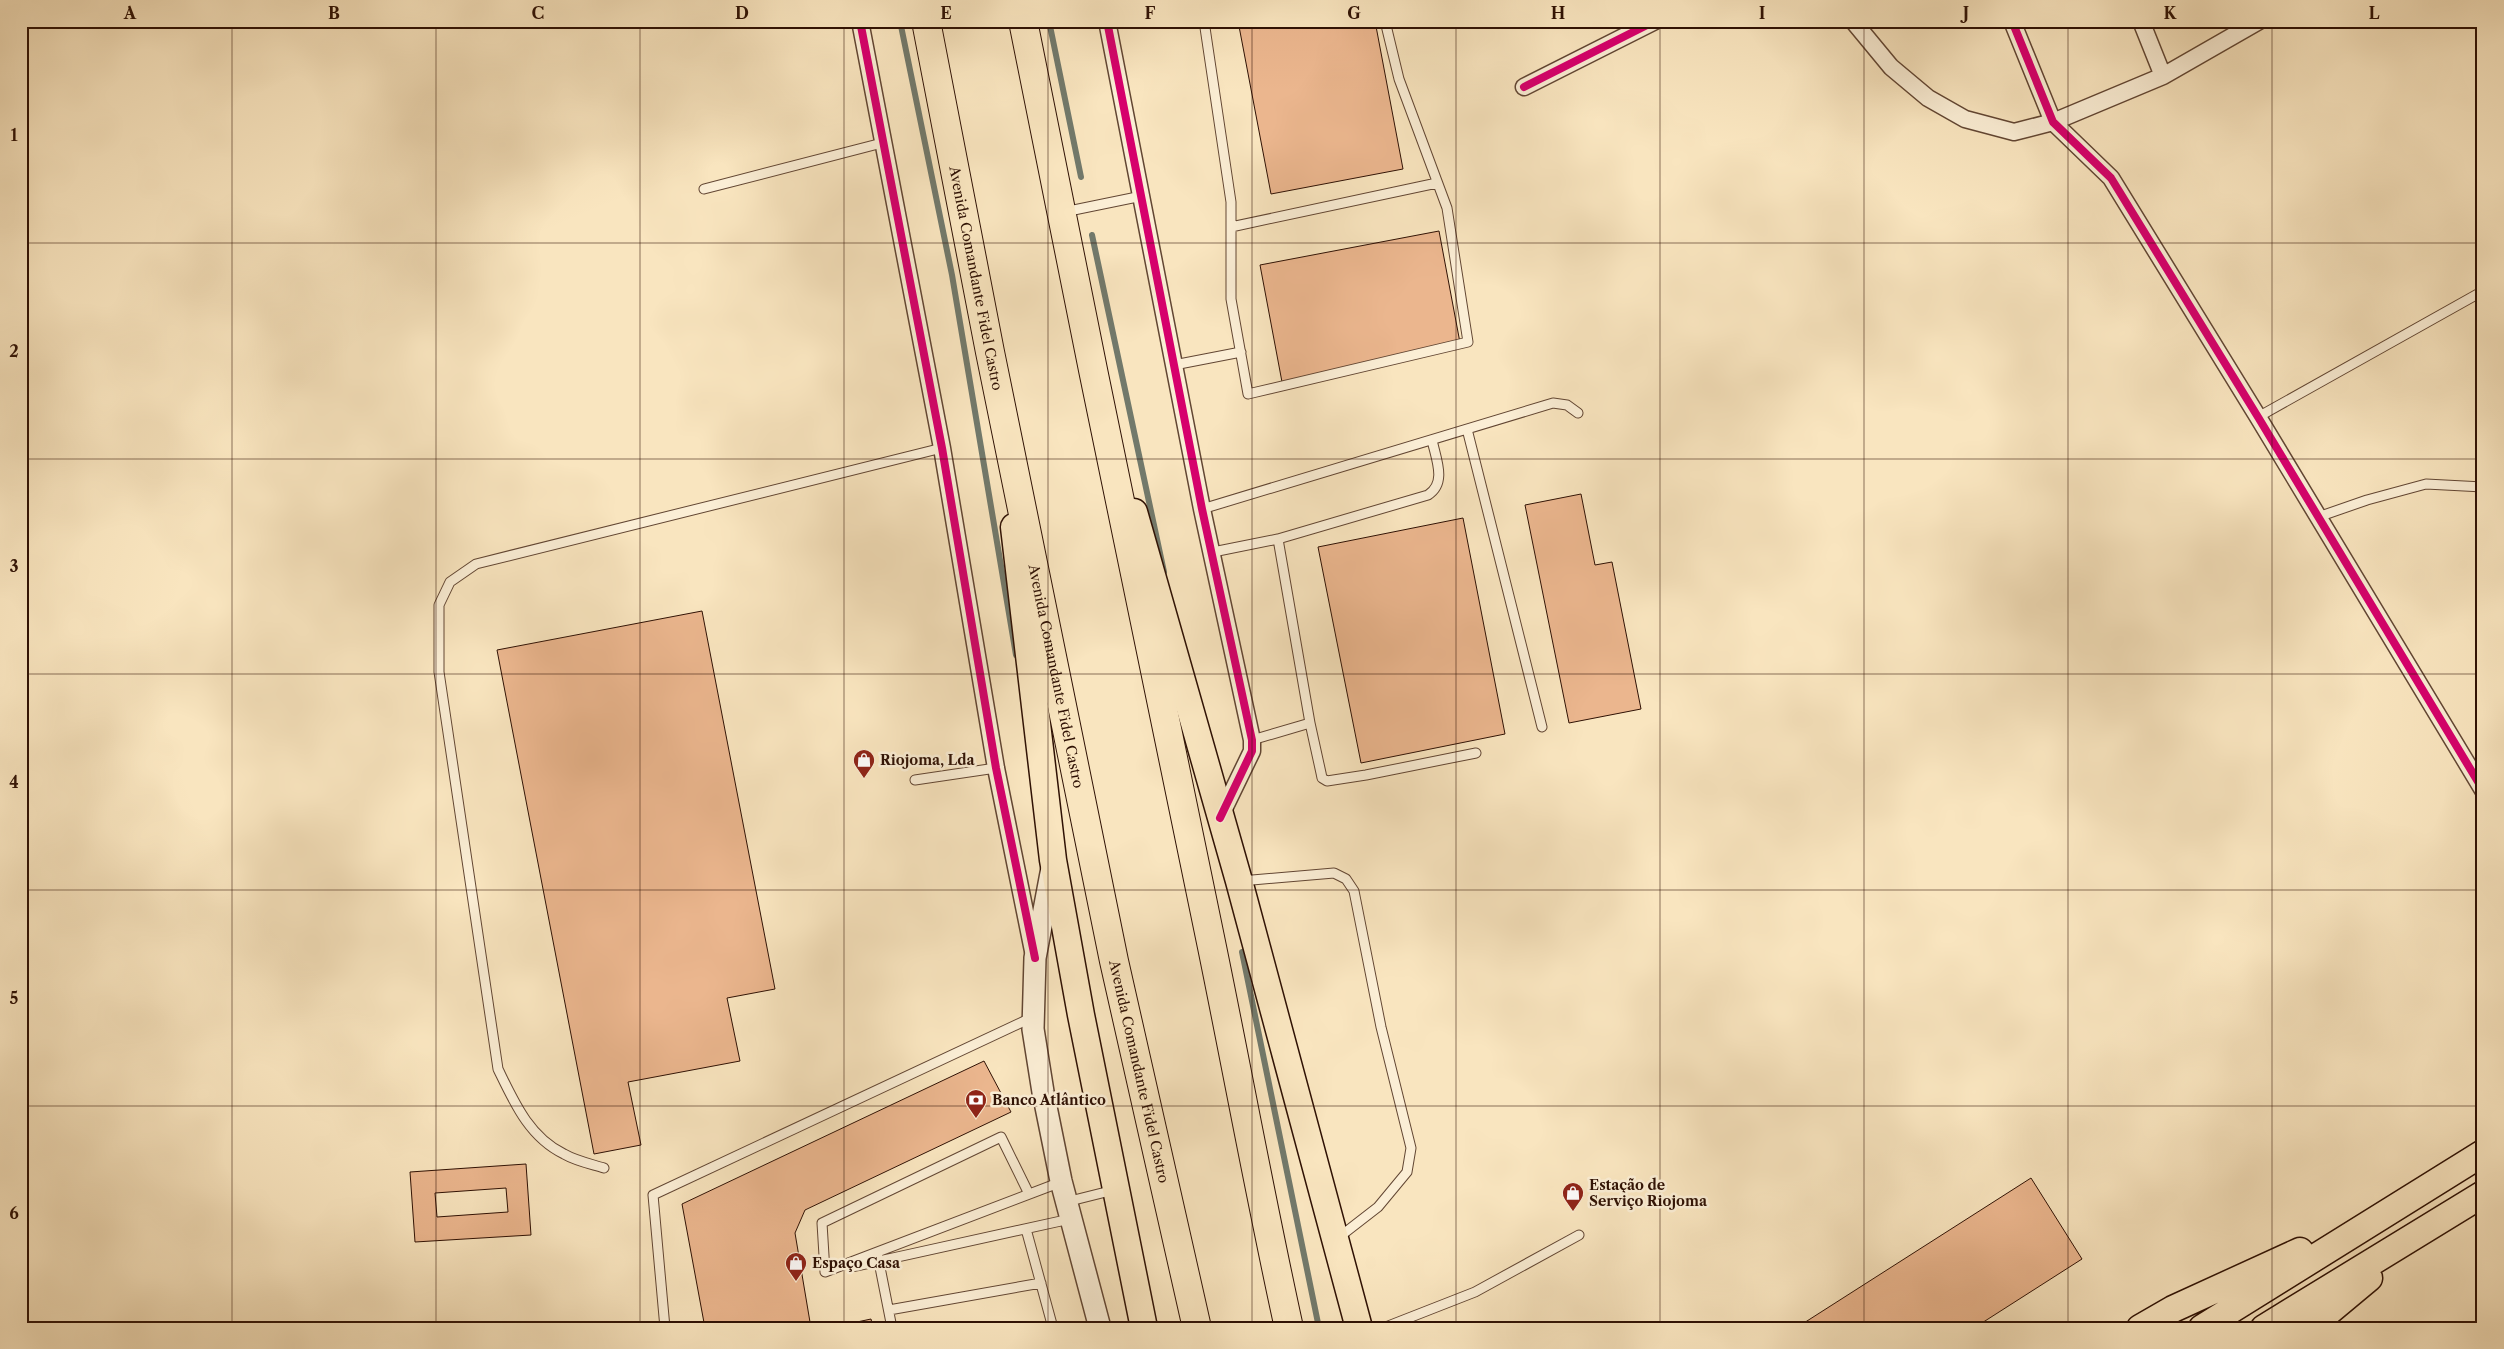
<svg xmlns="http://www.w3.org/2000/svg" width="2504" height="1349" viewBox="0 0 2504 1349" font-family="'Libre Caslon Text',serif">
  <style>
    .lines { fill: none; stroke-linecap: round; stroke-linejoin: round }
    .stream { stroke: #72796b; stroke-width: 6 }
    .building { fill: #ebb68e; stroke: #2f1104; fill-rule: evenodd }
    .service-casing { stroke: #624633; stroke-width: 11 }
    .minor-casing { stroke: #624633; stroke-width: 19 }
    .tertiary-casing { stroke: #624633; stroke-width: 24 }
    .primary-casing { stroke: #2f1104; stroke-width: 29 }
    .motorway-casing { stroke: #2f1104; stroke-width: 30 }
    .service { stroke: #fbeed5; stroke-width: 9 }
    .minor { stroke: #fbeed5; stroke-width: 16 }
    .tertiary { stroke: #fbeed5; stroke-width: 21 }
    .primary { stroke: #f9e5bf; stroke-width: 26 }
    .motorway { stroke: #f9e5bf; stroke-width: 28 }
    .cycleway-casing { stroke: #fbeed5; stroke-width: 11 }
    .cycleway { stroke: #d6006c; stroke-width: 8 }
    .grid { fill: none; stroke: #2f1104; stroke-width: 1; stroke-opacity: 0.55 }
    .labels { text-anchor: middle; stroke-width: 5; stroke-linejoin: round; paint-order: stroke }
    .street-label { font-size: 14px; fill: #2f1104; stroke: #fbeed5 }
    .poi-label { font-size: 14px; font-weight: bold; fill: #2f1104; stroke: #fbeed5; text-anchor: start }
    .neatline { fill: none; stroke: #2f1104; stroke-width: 2 }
    .grid-label { font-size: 16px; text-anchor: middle; font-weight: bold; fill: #2f1104 }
  </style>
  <rect width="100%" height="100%" fill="#f9e5bf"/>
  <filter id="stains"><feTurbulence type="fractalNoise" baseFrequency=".004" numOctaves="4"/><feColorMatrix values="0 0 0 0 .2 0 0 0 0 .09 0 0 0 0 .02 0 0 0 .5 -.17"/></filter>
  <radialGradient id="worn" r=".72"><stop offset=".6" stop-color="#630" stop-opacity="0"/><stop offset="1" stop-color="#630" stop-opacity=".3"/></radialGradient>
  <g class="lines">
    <path class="stream" d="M900,21L952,275L1016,655
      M1049,21L1081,177
      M1092,235L1164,572
      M1242,952L1319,1328"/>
  </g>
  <path class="building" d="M1238,21H1375L1403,169L1271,194Z
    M1439,231L1461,348L1282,382L1260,265Z
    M1581,494L1595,565L1612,562L1641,709L1569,723L1525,505Z
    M1463,518L1505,734L1361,763L1318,547Z
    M702,611L775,989L727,998L740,1061L628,1082L641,1145L594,1154L497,650Z
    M984,1061L1011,1112L805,1210L795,1233L811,1328H705L682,1204Z
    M526,1164L531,1235L415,1242L410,1172ZM506,1188L508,1212L437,1217L435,1193Z
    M2031,1178L2082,1259L1974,1328H1796Z
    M871,1319L873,1328H829Z"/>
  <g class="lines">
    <g class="service-casing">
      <path id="service" d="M1204,21L1231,202V299L1248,394L1468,342L1447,208L1399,79L1385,21
        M704,189L882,143
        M1064,212L1142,196
        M1231,227L1437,183
        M1174,365L1241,352
        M2258,417L2483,291
        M1467,429L1542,727
        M1202,509L1553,403L1567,405L1578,413
        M2318,517L2367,500L2426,484L2483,487
        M1278,539L1428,495C1447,483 1436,459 1432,440
        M1213,552L1278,539L1310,723
        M1252,740L1310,723L1321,773L1322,778L1327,781L1366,775L1476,753
        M915,780L996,768
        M1241,881L1334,873L1346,879L1354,891L1381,1027L1411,1148L1407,1172L1378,1207L1338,1238
        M604,1168C591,1164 576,1161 564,1154C529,1137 514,1102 498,1069L439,672V605L450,582L476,564L942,448
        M1066,1202L1114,1190
        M1026,1229L1053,1328
        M878,1257L892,1328
        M852,1267L1070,1219
        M825,1272L822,1223L1001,1137L1029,1194
        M825,1272L1061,1182
        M889,1310L1041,1283
        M665,1328L653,1195L1033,1017
        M1383,1328L1475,1292L1579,1235"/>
    </g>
    <g class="minor-casing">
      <path id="minor" d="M860,21L942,448L996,768L1033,951
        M1107,21L1202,509L1252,740V751L1220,817
        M1853,21L1891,67L1928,98L1965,119L2014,132L2053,122L2163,76L2259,21
        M2012,21L2053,122L2111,178L2258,417L2483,790
        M2141,21L2163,76
        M1524,87L1655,21"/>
    </g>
    <g class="tertiary-casing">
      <path id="tertiary" d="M1052,868L1035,958L1033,1029L1043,1092L1061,1181L1100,1328"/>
    </g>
    <g class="primary-casing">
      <path id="primary" d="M1134,512L1239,881L1359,1328
        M1014,527L1053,860L1081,1015L1144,1328
        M2140,1328L2173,1309L2300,1251
        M2202,1328L2483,1153
        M2264,1328L2483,1194
        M2309,1328L2369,1278"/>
    </g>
    <g class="motorway-casing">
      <g id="motorway">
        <path id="s1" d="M926,21L990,352L1114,961L1197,1328"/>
        <path d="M1023,21C1084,330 1148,639 1212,947C1238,1074 1261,1201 1289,1328"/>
      </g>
    </g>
    <use href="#service" class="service"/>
    <use href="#minor" class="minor"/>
    <use href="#tertiary" class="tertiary"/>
    <use href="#primary" class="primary"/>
    <use href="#motorway" class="motorway"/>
    <g class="cycleway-casing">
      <path id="cycleway" d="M860,21L942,448L996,768L1035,958
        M1107,21L1202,509L1252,740V751L1220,818
        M2012,21L2053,122L2111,178L2258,417L2483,790
        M1524,87L1655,21"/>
    </g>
    <use href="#cycleway" class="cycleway"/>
  </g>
  <path class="grid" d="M232,21V1328M436,21V1328M640,21V1328M844,21V1328M1048,21V1328M1252,21V1328M1456,21V1328M1660,21V1328M1864,21V1328M2068,21V1328M2272,21V1328M21,243H2483M21,459H2483M21,674H2483M21,890H2483M21,1106H2483"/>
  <defs>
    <g id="shop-pin" transform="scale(1.125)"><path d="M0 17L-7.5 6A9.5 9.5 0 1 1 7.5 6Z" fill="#8f2418" stroke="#fbeed5"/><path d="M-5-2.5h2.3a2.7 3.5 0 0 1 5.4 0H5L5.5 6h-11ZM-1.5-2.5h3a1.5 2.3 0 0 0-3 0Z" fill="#fff"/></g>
    <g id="bank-pin" transform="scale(1.125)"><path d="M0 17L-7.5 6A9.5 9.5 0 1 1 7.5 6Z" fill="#8f2418" stroke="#fbeed5"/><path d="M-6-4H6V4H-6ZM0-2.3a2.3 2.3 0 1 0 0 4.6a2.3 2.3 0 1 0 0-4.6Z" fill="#fff"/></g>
  </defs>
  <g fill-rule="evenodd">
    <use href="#shop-pin" x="864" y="760"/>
    <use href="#bank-pin" x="976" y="1100"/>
    <use href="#shop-pin" x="1573" y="1193"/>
    <use href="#shop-pin" x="796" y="1263"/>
  </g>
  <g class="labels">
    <g class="street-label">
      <text dy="5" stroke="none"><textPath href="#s1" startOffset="262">Avenida Comandante Fidel Castro</textPath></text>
      <text dy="5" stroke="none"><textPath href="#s1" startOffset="668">Avenida Comandante Fidel Castro</textPath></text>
      <text dy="5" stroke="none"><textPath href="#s1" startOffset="1072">Avenida Comandante Fidel Castro</textPath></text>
    </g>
    <g class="poi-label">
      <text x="880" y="765">Riojoma, Lda</text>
      <text x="992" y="1105">Banco Atlântico</text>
      <text x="1589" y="1190">Estação de<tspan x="1589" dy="16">Serviço Riojoma</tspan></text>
      <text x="812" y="1268">Espaço Casa</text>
    </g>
  </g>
  <rect width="2504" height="1349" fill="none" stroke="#f9e5bf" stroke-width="55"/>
  <rect x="28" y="28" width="2448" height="1294" class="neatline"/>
  <g class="grid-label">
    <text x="130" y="19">A</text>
    <text x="334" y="19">B</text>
    <text x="538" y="19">C</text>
    <text x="742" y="19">D</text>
    <text x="946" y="19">E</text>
    <text x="1150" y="19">F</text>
    <text x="1354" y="19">G</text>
    <text x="1558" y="19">H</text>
    <text x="1762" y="19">I</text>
    <text x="1966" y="19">J</text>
    <text x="2170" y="19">K</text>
    <text x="2374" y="19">L</text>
    <text x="14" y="141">1</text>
    <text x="14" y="357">2</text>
    <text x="14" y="572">3</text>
    <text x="14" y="788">4</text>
    <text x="14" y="1004">5</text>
    <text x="14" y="1219">6</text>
  </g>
  <rect width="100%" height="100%" filter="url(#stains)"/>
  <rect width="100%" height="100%" fill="url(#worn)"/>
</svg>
